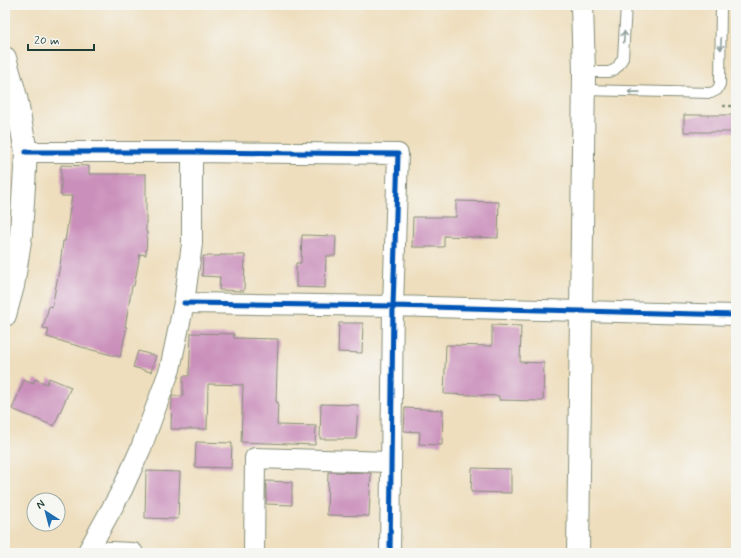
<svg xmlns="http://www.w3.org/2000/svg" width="741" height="558" viewBox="0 0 741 558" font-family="Mynerve,sans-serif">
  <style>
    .building { fill: #ca8fbb }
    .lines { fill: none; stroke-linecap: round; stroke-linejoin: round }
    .service-casing { stroke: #868e78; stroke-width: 12 }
    .minor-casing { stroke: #868e78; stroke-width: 22 }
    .tertiary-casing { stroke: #868e78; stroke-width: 24 }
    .path { stroke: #868e78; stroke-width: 2.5; stroke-dasharray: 3 3; stroke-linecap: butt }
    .service { stroke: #fff; stroke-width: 10 }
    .minor { stroke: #fff; stroke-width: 20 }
    .tertiary { stroke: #fff; stroke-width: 22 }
    .cycleway-casing { stroke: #f6f6f2; stroke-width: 8 }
    .cycleway { stroke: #0057b8; stroke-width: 5 }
    .oneway { stroke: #8f9e9a }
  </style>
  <rect width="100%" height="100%" fill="#f6f6f2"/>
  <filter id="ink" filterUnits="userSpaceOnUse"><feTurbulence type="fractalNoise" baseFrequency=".025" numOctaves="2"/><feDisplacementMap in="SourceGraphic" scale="8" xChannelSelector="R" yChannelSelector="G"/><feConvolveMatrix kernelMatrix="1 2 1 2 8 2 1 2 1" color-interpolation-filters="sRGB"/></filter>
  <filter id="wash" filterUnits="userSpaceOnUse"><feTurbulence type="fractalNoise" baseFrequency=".012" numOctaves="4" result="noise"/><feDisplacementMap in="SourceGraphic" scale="16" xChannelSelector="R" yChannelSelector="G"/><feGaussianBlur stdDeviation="0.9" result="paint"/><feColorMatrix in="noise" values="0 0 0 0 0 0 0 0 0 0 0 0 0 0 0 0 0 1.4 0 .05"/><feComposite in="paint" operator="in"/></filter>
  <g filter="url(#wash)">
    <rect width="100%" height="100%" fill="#eedebd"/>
    <g id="blocks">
      <path class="building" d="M684,115H736V132H684Z
        M61,165L89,166V174H146V232H147L146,255L140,254L134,286H132L125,327H127L120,357L92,350L47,337L49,329L43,328L49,306L52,307L60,265L63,241H65L72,196H61Z
        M456,201L499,202L498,238L444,236V247H412L413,217H456Z
        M302,235L336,236L335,256H326L325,288L296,287V263H301Z
        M220,255H245L244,291L219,290L220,277L202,276L203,256H220Z
        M339,323H363L362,353L338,352Z
        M492,325L521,326L520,362L544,363L543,401L499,400V396L444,394L446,345L492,346Z
        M191,333L234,334V338L278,339L276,402H278L277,425L316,426L315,445L241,442L243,385L208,384L207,429H171L172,396H183V376H189Z
        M138,351L156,356L151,372L133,367Z
        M49,378L71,387L54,426L12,409L24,380L33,384L35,379L47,384Z
        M321,404L358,405L356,439H320Z
        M405,408L443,410L442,445L419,444L420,432L404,431Z
        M196,442L232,443L231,468L195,467Z
        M472,468L511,469V493L471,492Z
        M146,471L180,472L178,519L145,518Z
        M328,472L371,473L369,516L327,515Z
        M266,481L292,482V505L266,504Z"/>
    </g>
  </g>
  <g filter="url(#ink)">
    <use href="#blocks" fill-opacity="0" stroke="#868e78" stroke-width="1"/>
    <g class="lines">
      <g class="service-casing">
        <path id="service" d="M584,72H609L614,70L618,66L623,58L626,5
          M583,90L711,93L717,90L720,84L721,5"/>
      </g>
      <g class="minor-casing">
        <path id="minor" d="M26,152H192L398,154L393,306L390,553
          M184,303L393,306L736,315
          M88,551L133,553
          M87,553L122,490L141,448L170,369L184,303L192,244V152
          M254,553L255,458L390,462"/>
      </g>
      <g class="tertiary-casing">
        <path id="tertiary" d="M5,58L16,97L26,152L21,234L13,286L5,315
          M578,553L584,72L582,5"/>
      </g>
      <path class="path" d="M723,106H736"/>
      <use href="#service" class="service"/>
      <use href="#minor" class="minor"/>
      <use href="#tertiary" class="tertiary"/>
      <g class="cycleway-casing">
        <path id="cycleway" d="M26,152H192L398,154L393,306L390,553
          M184,303L393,306L736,315"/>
      </g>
      <use href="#cycleway" class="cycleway"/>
    </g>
    <defs><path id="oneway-shaft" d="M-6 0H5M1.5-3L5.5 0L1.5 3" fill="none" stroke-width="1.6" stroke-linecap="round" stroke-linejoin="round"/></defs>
    <g class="oneway">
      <use href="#oneway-shaft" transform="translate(624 37) rotate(-87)"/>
      <use href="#oneway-shaft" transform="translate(721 44) rotate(91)"/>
      <use href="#oneway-shaft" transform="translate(634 92) rotate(-179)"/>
    </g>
  </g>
  <rect width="741" height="558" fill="none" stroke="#f6f6f2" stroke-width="20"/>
  <g transform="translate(46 512) rotate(324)"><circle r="19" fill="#f6f6f2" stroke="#a0aca6"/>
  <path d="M0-3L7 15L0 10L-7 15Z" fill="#1f6fb2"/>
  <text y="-6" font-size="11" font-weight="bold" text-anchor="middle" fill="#1f3d34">N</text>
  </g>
  <path d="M28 44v6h66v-6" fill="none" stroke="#1f3d34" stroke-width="2"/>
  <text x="34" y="44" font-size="12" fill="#1f3d34" stroke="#f6f6f2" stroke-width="3" paint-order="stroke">20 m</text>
</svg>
